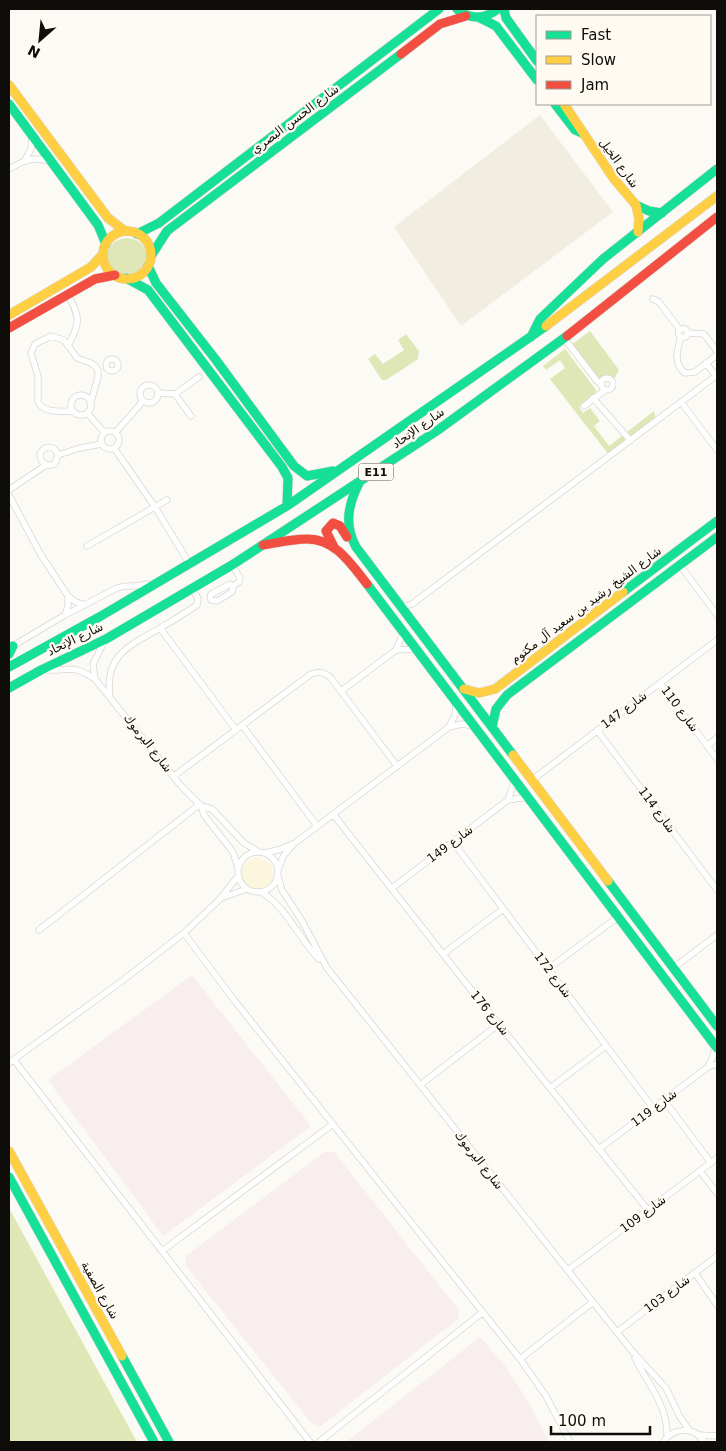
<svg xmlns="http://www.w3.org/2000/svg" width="726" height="1451" viewBox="0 0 726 1451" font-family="'DejaVu Sans','Noto Naskh Arabic',sans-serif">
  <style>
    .built { fill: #f2ede1 }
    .education { fill: #f8eeee }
    .green { fill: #dfe7b7 }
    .sand { fill: #fcf6de }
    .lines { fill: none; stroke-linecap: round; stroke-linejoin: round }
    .street-casing { stroke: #d8d6d2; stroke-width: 7 }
    .fast-casing { stroke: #d8d6d2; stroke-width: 10 }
    .slow-casing { stroke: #d8d6d2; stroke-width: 10 }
    .jam-casing { stroke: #d8d6d2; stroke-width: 10 }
    .street { stroke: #fffefe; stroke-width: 5.5 }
    .fast { stroke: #16e098; stroke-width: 9 }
    .slow { stroke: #ffcf43; stroke-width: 9 }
    .jam { stroke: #f24e42; stroke-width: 9 }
    .labels { text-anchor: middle; stroke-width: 4.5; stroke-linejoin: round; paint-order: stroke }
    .shield { fill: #fffbf2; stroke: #575450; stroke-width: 1 }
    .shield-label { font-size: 11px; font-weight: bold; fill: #0f0d0a }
    .street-label { font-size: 12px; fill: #0f0d0a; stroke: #fffbf2 }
  </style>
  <rect width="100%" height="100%" fill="#fcfaf5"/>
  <path class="built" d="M540,115L613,212L461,326L394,227Z"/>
  <path class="education" d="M192,975L311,1126L163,1236L48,1080Z
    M326,1151L334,1152L459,1310L458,1319L321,1426L311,1423L185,1265L186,1256Z
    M480,1337L505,1366L528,1401L549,1442H346Z"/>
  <path class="green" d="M107 258a20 20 0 1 1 40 0a20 20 0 1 1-40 0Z
    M590,331L619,370L614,379L606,377L598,381L571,345Z
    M406,334L419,351L418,359L386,380H382L368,359L375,354L383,364L404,350L398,340Z
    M565,349L596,390L595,395L579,407L583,413L590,408L600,421L594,426L609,446L654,411L656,420L609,455L550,379L565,368L560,360L546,370L543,366Z
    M9,1208L137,1442H9Z"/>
  <path class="sand" d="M241 874a16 16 0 1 1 32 0a16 16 0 1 1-32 0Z"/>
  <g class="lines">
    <g class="street-casing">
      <path id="street" d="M25,160L31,149L32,137
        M9,169C23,161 35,155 51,162
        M68,294C80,319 81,321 68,346
        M653,299L659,302L680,330
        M678.5 333a4.5 4.5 0 1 1 9 0a4.5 4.5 0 1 1-9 0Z
        M688,333L704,334L717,351
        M681,337C677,350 673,363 685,373L695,372L717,355
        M564,338L597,381L601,383
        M106 365a6 6 0 1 1 12 0a6 6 0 1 1-12 0Z
        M706,363L716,376
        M601 384a6 6 0 1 1 12 0a6 6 0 1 1-12 0Z
        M140 394a9 9 0 1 1 18 0a9 9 0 1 1-18 0Z
        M158,393L175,394L199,377
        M175,394L191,416
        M71 405a10 10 0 1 1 20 0a10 10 0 1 1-20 0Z
        M593,398L630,440
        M681,402L717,450
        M584,406L605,390
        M73,411C62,411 44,414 38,402V376L31,353L35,344L51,336L64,340L77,358L91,363L95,366L98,370V377L91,402
        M87,413L104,432
        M101 440a9 9 0 1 1 18 0a9 9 0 1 1-18 0Z
        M116,432L143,401
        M114,448L155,507L189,563
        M58,455L80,448L102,444
        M9,490L46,465H50L55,464L58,455C56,449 52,446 45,448L40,453L41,460L46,465
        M9,495L41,555L68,596L76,602L85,605
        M87,546L167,500
        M232,565L240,578L239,582L233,586
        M680,565L717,615
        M230,584L233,586L232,592L217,601L211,600L210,597L211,594Z
        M399,605L406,606L412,604L717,375
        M65,615L68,606V596
        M160,628L236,730
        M11,647L65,615L115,589C125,584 136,588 146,584
        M396,650L417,649
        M48,670C72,671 72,664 95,679L181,786L201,806L204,815L233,852L238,868
        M95,679L93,664L104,642
        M660,683L717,759
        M341,691L396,650L404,631
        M110,697C104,658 127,646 157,630C170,622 184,614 197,605L198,598L191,588
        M242,725L317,826
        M449,727L455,715L456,703
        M597,730L717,890
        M707,746L717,738
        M174,776L311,674C319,671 325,672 331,678L397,766
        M532,780L717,640
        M508,800L515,779
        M201,806L212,809L244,843L259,852
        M333,814L465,982L648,1210
        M453,842L653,1108
        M238 872a20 20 0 1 1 40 0a20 20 0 1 1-40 0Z
        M265,853L281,849L295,843L449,727L462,724L474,726
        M278,870L284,855L292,846
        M278,877L282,890L302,921L327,968L632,1351L666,1388L680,1417L690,1431
        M392,888L508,800L529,797
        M261,892C287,907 298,938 319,959
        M224,897L247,889
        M39,930L200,804
        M184,933L234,1000L520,1359L546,1396L570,1442
        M443,954L503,909
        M673,968L717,935
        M548,969L618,917
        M14,1060L310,1442
        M9,1063L122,981L184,933L220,899L238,876
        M708,1067L713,1056L715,1046
        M420,1085L499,1024
        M550,1088L606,1046
        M664,1100L711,1163
        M599,1149L708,1067L717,1064
        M700,1171L717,1193
        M162,1251L333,1124
        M568,1270L717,1158
        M695,1273L717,1305
        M617,1332L717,1256
        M635,1358C648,1385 668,1405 667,1437
        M520,1359L593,1302
        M700,1435L717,1436
        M319,1442L483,1312
        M663,1442C674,1427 694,1426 704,1442"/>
    </g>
    <g class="fast-casing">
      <path id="fast" d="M457,9C470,20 485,19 498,9
        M504,9L506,18L537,61
        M480,18L496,26L537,80
        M9,104L98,225L106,244
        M555,104L575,130L584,134
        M636,205L649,211L662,213
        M137,234L159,223L439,9
        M151,256L167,231L401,54
        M148,266L156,283L216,360L294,466L307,476L333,471
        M126,278L148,290L282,467L288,478L287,506
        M531,337L540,319L603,259L717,169
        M359,483C348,505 344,525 356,547L513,755
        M367,584L717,1048
        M623,592L717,521
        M9,654L13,646
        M9,667L101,616L287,506L546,326
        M9,688L41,670L106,639L232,565L438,430L567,336
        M492,727L496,709L507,695L717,537
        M608,881L717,1026
        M9,1177L154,1442
        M122,1356L169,1442"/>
    </g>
    <g class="slow-casing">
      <path id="slow" d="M9,85L108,218L125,231
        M564,104L614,179L636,205L639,219L638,232
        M103 255a24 24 0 1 1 48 0a24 24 0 1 1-48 0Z
        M9,315L91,267L103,254
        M546,326L717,196
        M464,689L479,693L495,689L623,592
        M513,755L608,881
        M9,1151L122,1356"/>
    </g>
    <g class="jam-casing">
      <path id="jam" d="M401,54L440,24L466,16
        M9,328L95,279L115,275
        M567,336L717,217
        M263,545C277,543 292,539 306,539C335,538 351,564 367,584
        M334,547L326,531L333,523L340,526L347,537"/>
    </g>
    <use href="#street" class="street"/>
    <use href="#fast" class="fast"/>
    <use href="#slow" class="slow"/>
    <use href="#jam" class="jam"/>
  </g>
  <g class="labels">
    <rect class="shield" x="358.5" y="463.5" width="35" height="17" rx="4"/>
    <g class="shield-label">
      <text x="376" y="476">E11</text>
    </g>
    <g class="street-label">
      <text transform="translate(295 119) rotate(-37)" y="4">شارع الحسن البصري</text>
      <text transform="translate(619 163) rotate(54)" y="4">شارع الخيل</text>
      <text transform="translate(418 428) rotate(-35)" y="4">شارع الإتحاد</text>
      <text transform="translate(586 605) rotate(-37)" y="4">شارع الشيخ رشيد بن سعيد آل مكتوم</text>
      <text transform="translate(75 639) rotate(-26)" y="4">شارع الإتحاد</text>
      <text transform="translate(680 709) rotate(53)" y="4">شارع 110</text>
      <text transform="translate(624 710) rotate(-37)" y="4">شارع 147</text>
      <text transform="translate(148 743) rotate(52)" y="4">شارع اليرموك</text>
      <text transform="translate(657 810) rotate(54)" y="4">شارع 114</text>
      <text transform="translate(450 844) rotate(-37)" y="4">شارع 149</text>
      <text transform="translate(553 975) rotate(53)" y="4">شارع 172</text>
      <text transform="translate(490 1013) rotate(51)" y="4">شارع 176</text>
      <text transform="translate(654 1108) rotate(-37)" y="4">شارع 119</text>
      <text transform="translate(479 1160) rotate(52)" y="4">شارع اليرموك</text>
      <text transform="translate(643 1214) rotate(-37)" y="4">شارع 109</text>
      <text transform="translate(100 1290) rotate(61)" y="4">شارع الصفية</text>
      <text transform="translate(667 1294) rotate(-37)" y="4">شارع 103</text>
    </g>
  </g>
  <rect width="726" height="1451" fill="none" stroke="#0f0d0a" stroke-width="20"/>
  <rect x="536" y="15" width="175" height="90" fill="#fffbf2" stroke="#9f9c95"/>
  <rect x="546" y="31" width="25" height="8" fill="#16e098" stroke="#9f9c95"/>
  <text x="581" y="40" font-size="15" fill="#0f0d0a">Fast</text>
  <rect x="546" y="56" width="25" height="8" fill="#ffcf43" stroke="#9f9c95"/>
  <text x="581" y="65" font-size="15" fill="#0f0d0a">Slow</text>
  <rect x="546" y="81" width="25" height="8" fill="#f24e42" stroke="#9f9c95"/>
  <text x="581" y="90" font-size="15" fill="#0f0d0a">Jam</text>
  <g transform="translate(40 40) rotate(207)" stroke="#fffbf2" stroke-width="4" paint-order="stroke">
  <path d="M0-4L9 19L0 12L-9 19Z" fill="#0f0d0a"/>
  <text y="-8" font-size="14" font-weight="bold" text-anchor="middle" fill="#0f0d0a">N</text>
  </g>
  <path d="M551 1426v8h99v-8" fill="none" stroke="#0f0d0a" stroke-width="2.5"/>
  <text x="558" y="1426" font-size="15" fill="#0f0d0a" stroke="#fffbf2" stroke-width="4" paint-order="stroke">100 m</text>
</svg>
